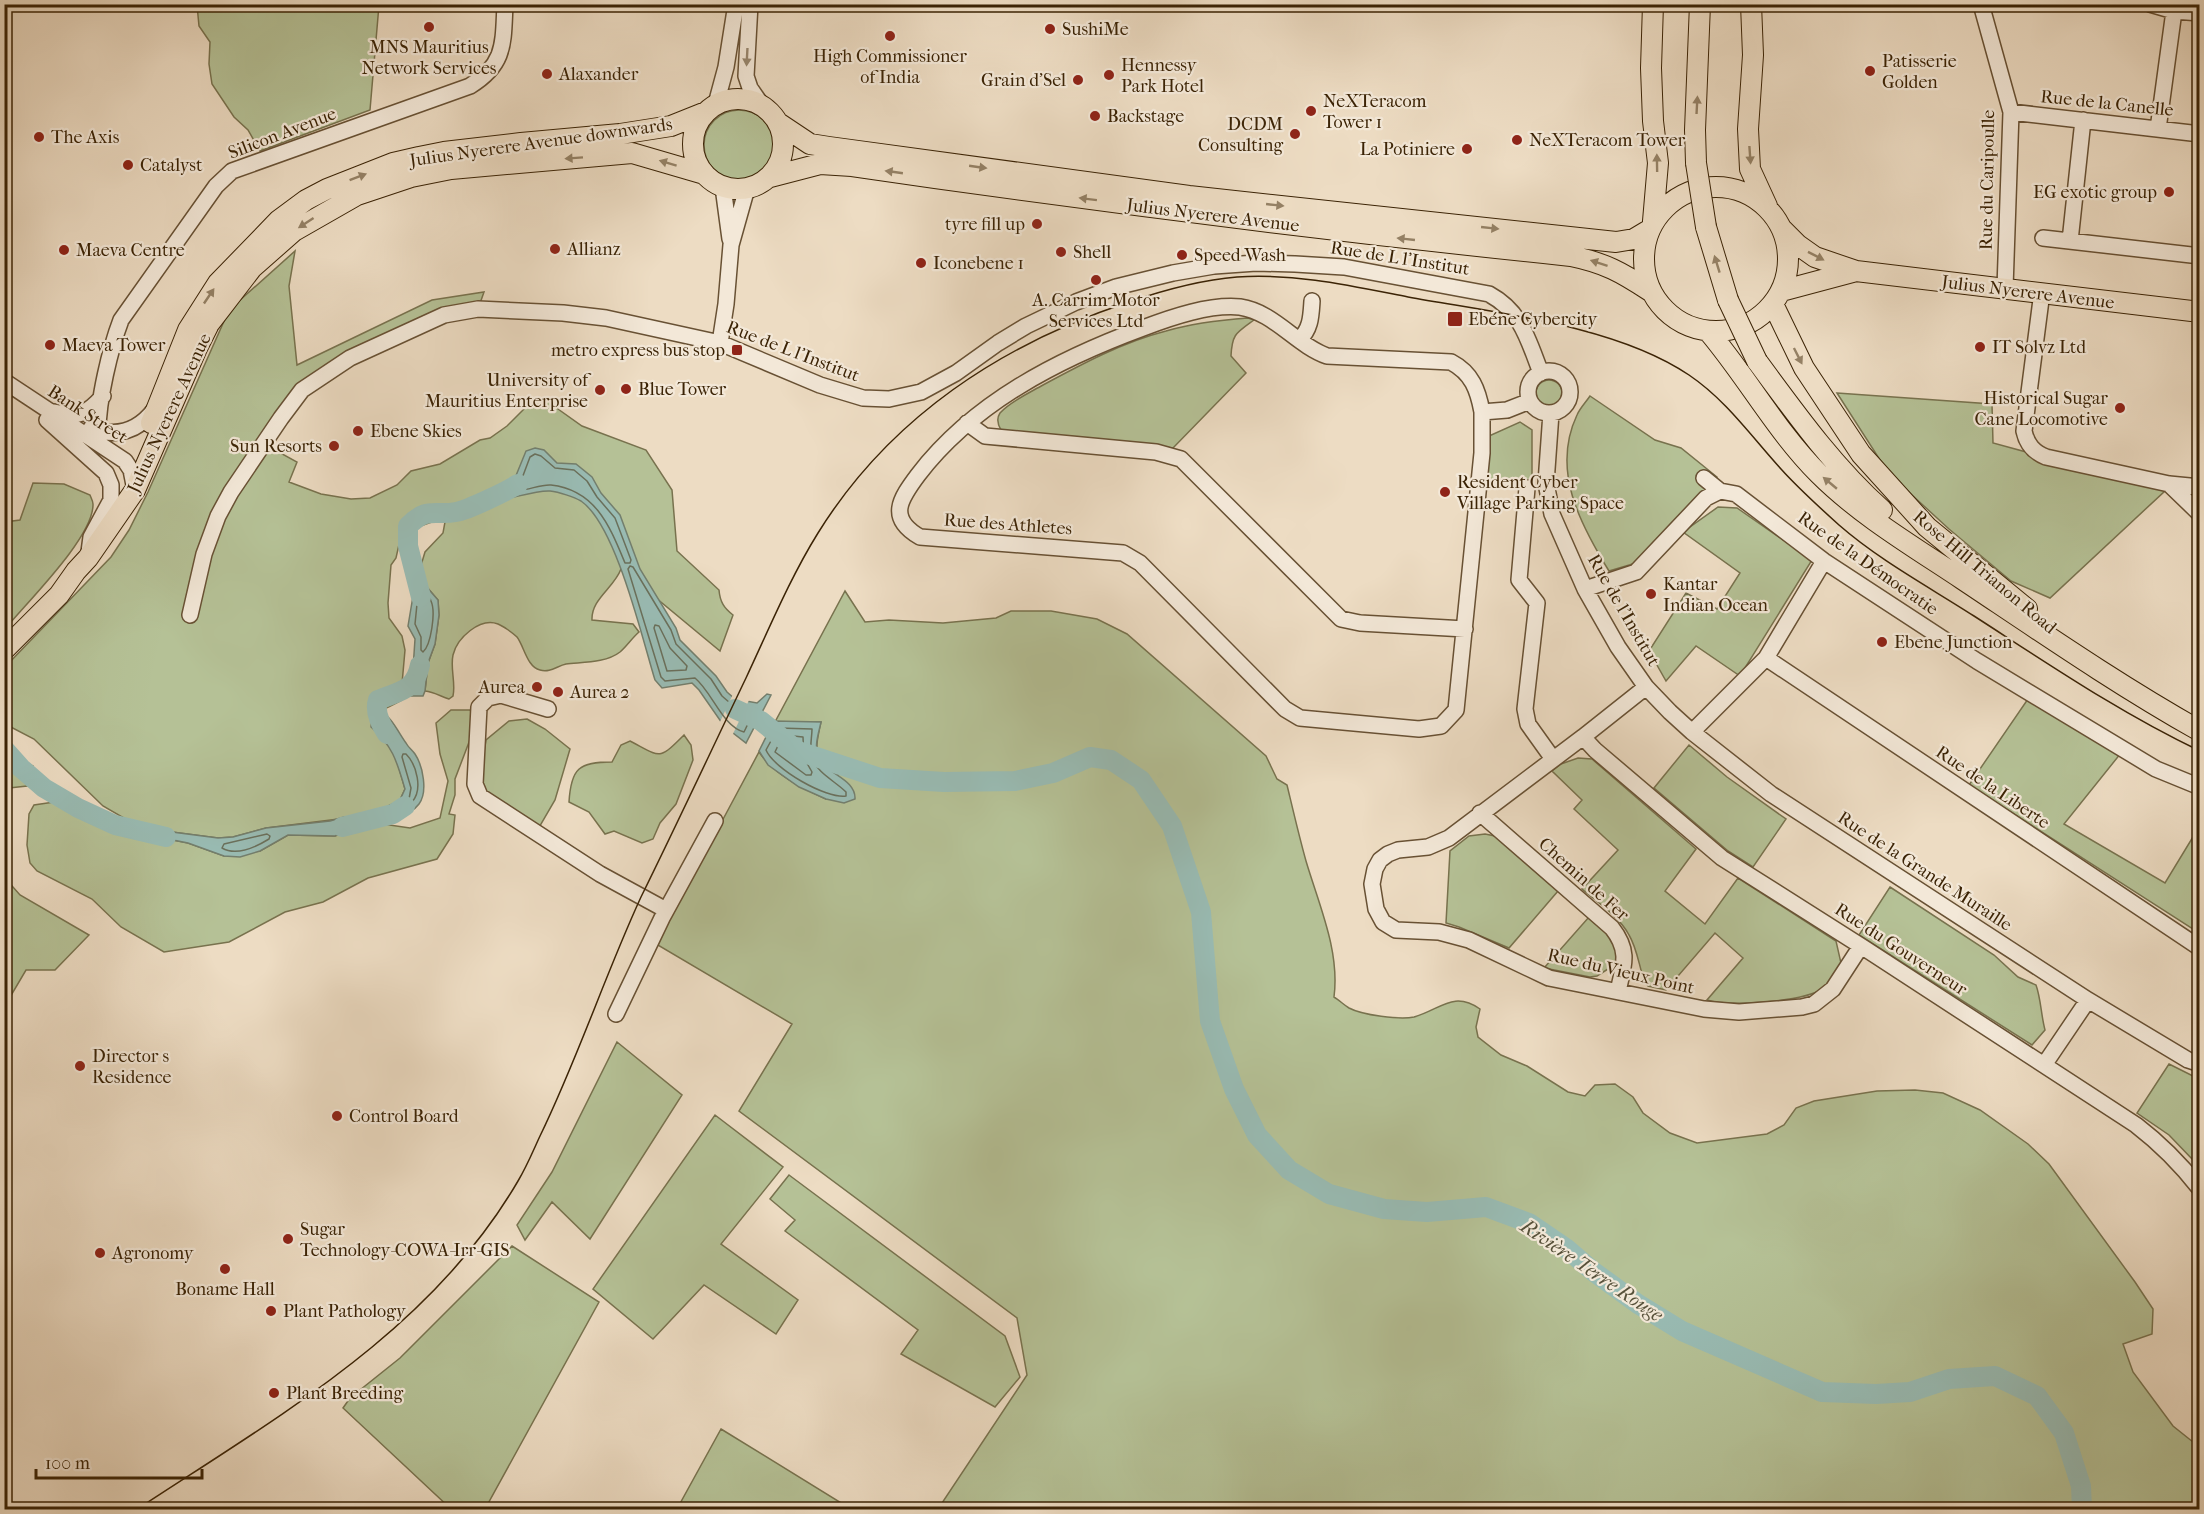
<svg xmlns="http://www.w3.org/2000/svg" width="2204" height="1514" viewBox="0 0 2204 1514" font-family="'IM FELL French Canon',serif">
  <style>
    .green { fill: #b5c196; stroke: #78724e; stroke-width: 1.5 }
    .water { fill: #99bcb4; stroke: #737f6e; stroke-width: 1.5 }
    .pier { fill: #eddcc3 }
    .lines { fill: none; stroke-linecap: round; stroke-linejoin: round }
    .shore { stroke: #6a705c; stroke-width: 1.5 }
    .river { stroke: #99bcb4; stroke-width: 20 }
    .minor-casing { stroke: #685134; stroke-width: 18 }
    .major-casing { stroke: #3b2305; stroke-width: 22 }
    .minor { stroke: #f3e8d8; stroke-width: 15 }
    .major { stroke: #eddcc3; stroke-width: 20 }
    .tram { stroke: #3b2305; stroke-width: 1.5 }
    .major-bridge-casing { stroke: #3b2305; stroke-width: 22; stroke-linecap: butt }
    .major-bridge { stroke: #eddcc3; stroke-width: 20 }
    .oneway { fill: #97866e }
    .oneway2 { fill: #948064 }
    .poi-dot { fill: #8f2418; stroke: #f3e8d8; stroke-width: 2 }
    .labels { text-anchor: middle; stroke-width: 4.5; stroke-linejoin: round; paint-order: stroke }
    .poi-label { font-size: 18px; fill: #3b2305; stroke: #f3e8d8; text-anchor: start }
    .street-label { font-size: 18px; fill: #3b2305; stroke: #f3e8d8 }
    .water-label { font-size: 20px; font-style: italic; fill: #57513a; stroke: #f3e8d8 }
  </style>
  <rect width="100%" height="100%" fill="#eddcc3"/>
  <filter id="stains"><feTurbulence type="fractalNoise" baseFrequency=".00333" numOctaves="4"/><feColorMatrix values="0 0 0 0 .2 0 0 0 0 .09 0 0 0 0 .02 0 0 0 .5 -.17"/></filter>
  <radialGradient id="worn" r=".72"><stop offset=".6" stop-color="#630" stop-opacity="0"/><stop offset="1" stop-color="#630" stop-opacity=".3"/></radialGradient>
  <path class="green" d="M197,5H379L370,110L260,151L248,130L234,117L212,84L209,64L210,42L199,26Z
    M704 145a35 35 0 1 1 70 0a35 35 0 1 1-70 0Z
    M295,251L289,286L297,365L432,300L484,292L478,309L444,315L302,390L264,444L297,462L289,482L321,494L351,499L370,498L397,485L411,471L440,464L480,440L490,438L507,426L527,406L535,400L543,398L552,402L558,409L582,426L646,450L672,490L677,551L719,590C720,602 724,608 733,615L720,651L621,569C614,588 591,599 592,620L633,624L639,632C632,638 627,646 620,652C606,663 583,662 566,664C557,666 550,673 540,670C527,667 524,646 517,637C513,633 503,626 498,624C480,617 457,638 453,655C450,669 456,683 453,696L449,699C440,696 434,692 425,691L428,663L435,644L439,615L438,600L425,585L419,572L425,552L443,533L445,522L441,520C428,522 409,529 400,540L396,558L391,565L388,603L389,618L402,636L405,650L402,684L405,698C394,706 382,708 372,717L395,754L405,789L399,802L390,805L382,810L355,817L266,828L233,837L218,838L141,828L103,806L34,739L5,724V667L111,557L129,530L148,492L229,310Z
    M1248,318L1254,320C1236,333 1232,334 1231,356L1246,373L1173,448L1001,430C998,425 996,419 1000,413C1011,401 1029,393 1043,385C1082,364 1123,342 1166,331C1193,323 1220,320 1248,318Z
    M1536 393a13 13 0 1 1 26 0a13 13 0 1 1-26 0Z
    M1837,393L1992,404L1993,443L2166,490L2050,598L2011,581L1949,529L1889,474Z
    M1590,396L1655,440L1681,448L1717,477L1707,490L1636,563L1609,571C1580,524 1551,470 1577,415C1580,408 1586,402 1590,396Z
    M1520,422L1532,430V480L1487,482L1489,436Z
    M33,483L64,484L90,495C91,498 93,501 93,504C94,537 26,603 5,629V522L20,520Z
    M1718,507L1737,508L1812,560L1740,676L1696,646L1666,681L1649,651L1686,593L1717,609L1740,573L1683,532Z
    M845,591L865,622L889,620L943,623L996,618L1011,611H1051L1097,619L1127,634L1266,756L1277,779L1287,785C1293,810 1299,836 1306,861C1319,905 1340,951 1334,997C1339,1000 1344,1005 1349,1008C1362,1015 1400,1020 1414,1017C1440,1010 1453,990 1480,1009L1476,1027L1478,1037L1501,1055L1527,1066L1568,1092L1585,1096L1595,1085L1615,1084L1633,1097L1643,1113L1670,1133L1697,1143L1767,1134L1784,1125L1796,1108L1814,1101L1877,1091L1915,1090L1943,1093L1980,1110L2028,1144L2049,1164L2135,1282L2153,1309L2152,1334L2123,1344L2133,1372L2173,1426L2198,1446L2199,1509H938L1027,1375L1017,1318L739,1111L792,1024L651,941L713,838L759,752C775,775 800,787 826,799L838,775C812,761 815,749 821,722H775Z
    M2030,696L2121,753L2064,824L2165,883L2199,827V933L1969,785Z
    M451,710H470L475,718L474,729L455,779V795L449,814L455,815L453,834L437,859L368,878L323,902L285,912L229,942L164,952L121,927L92,899L37,871L30,863L27,845L29,814L34,805L61,801L108,827L188,843L224,856L260,851L288,835L335,836L369,822L410,828L440,818L448,781L440,754L436,723Z
    M527,719L545,729L570,749L555,800L537,831L478,789L486,740L509,721Z
    M684,735L691,745L693,760L676,804L660,823L653,839L642,843L614,831L605,834L589,812L569,802C571,768 579,762 612,762L621,745L630,741C661,757 658,761 684,735Z
    M1689,745L1727,777L1786,819L1753,867L1728,851L1654,788Z
    M4,752L33,766L36,785L9,788L5,786Z
    M1578,758L1592,759L1696,849L1665,891L1705,924L1738,878L1836,941L1841,963C1836,971 1830,984 1822,989C1802,1002 1729,1007 1707,1000L1743,958L1715,933L1666,990L1648,986L1644,980C1639,966 1637,948 1629,935C1619,916 1598,903 1582,889L1618,850L1574,809L1582,800L1552,771L1561,764Z
    M1485,834L1495,836L1558,891L1509,948L1459,927L1446,923L1450,851L1469,836Z
    M5,878L20,895L89,935L55,970H26L6,1004L4,1002Z
    M1890,887L1994,955L2018,977L2036,985C2041,999 2041,1015 2045,1030L2032,1045L1859,935Z
    M1589,917C1604,930 1620,942 1616,964L1597,976L1590,977L1544,968Z
    M617,1042L682,1095L590,1239L552,1202L525,1240L517,1225L552,1172Z
    M2169,1064L2199,1079V1156L2195,1162L2169,1135L2137,1113Z
    M715,1115L783,1167L721,1244L798,1300L776,1334L704,1285L653,1339L593,1289Z
    M789,1175L1005,1336L1020,1377L995,1407L901,1354L918,1330L785,1231L795,1220L770,1199Z
    M512,1246L599,1302L485,1509H451L343,1408L350,1398L400,1358Z
    M721,1429L851,1509H677Z"/>
  <path class="water" d="M535,448L544,450L557,463L576,464L592,477L601,493L620,515L640,569L676,628L680,640L716,676L727,692L735,699L757,703L767,694L771,695L746,743L724,726L699,690L692,683L662,688L655,680C642,638 616,525 581,501C574,497 559,492 550,491C537,490 514,498 500,500L492,494L515,478L526,451Z
    M414,572H419L425,585L438,600L439,615L435,644L428,663L425,691L423,696H411L407,693V684L413,669L415,639L408,626L413,596L410,581Z
    M379,710C392,717 398,732 406,743C408,747 412,750 415,754C423,766 428,792 419,804C411,815 397,815 386,822L381,819L380,815C384,807 391,804 399,802L405,789C397,762 393,746 371,727L372,717Z
    M774,721L821,722C819,732 814,745 818,756C824,774 856,778 855,799L844,803L826,799L799,787L768,765L759,751Z
    M344,817H355L369,822L335,836L288,835L260,851L240,857L224,856L188,843L143,834L141,828L218,838L233,837L266,828L330,821Z"/>
  <path class="pier" d="M733,694L750,698L732,736L719,724Z"/>
  <g class="lines">
    <path class="shore" d="M535,454L541,456L555,468L574,470L587,481L597,497L615,518L631,560L630,563H625C610,527 596,490 551,485C539,484 526,492 514,490V486L521,481L530,457Z
      M630,566L633,567L671,630L676,644L711,679L722,696L730,703L755,709L744,732C723,727 712,692 695,678L665,681L661,677L628,569Z
      M421,591C425,593 430,597 431,601C436,612 431,645 423,652L421,650V637L415,624L418,594Z
      M655,625L659,626L670,648L687,666L686,670L667,671L654,628Z
      M778,728L812,729C812,738 809,748 812,758C817,773 835,781 846,792V796C826,799 774,769 766,750Z
      M783,735L803,737L804,758L812,772L811,775H806L775,752Z
      M403,754H406C417,765 423,790 412,802L409,799L411,788L402,757Z
      M267,834L270,836L269,839C256,847 236,856 222,848L224,844Z"/>
    <path class="river" d="M421,597L408,546V526C428,506 434,516 456,512C468,510 507,491 518,484
      M735,709L761,721L798,751L880,778L944,782L1015,781L1053,773L1090,757L1111,760L1141,780L1172,826L1201,912L1210,1021L1234,1089L1257,1135L1289,1170L1329,1194L1384,1209L1427,1212L1486,1207L1529,1223L1567,1249L1594,1272L1638,1304L1682,1331L1822,1392L1876,1394L1910,1392L1949,1379L1995,1376L2037,1396L2064,1433L2081,1486L2082,1510
      M387,734C381,725 374,712 378,700C399,691 415,691 420,665
      M4,749L21,768L44,788L78,808L115,825L166,837
      M342,827L393,814L405,806"/>
    <g class="minor-casing">
      <path id="minor" d="M750,4L746,76L750,88L761,104
        M1981,4L2011,112L2005,288
        M2150,4L2174,11L2200,13
        M716,104L726,67L736,4
        M2011,112L2200,134
        M2158,129L2174,11
        M723,187L730,239
        M2043,238L2200,256
        M2070,241L2083,120
        M2042,292L2024,431C2027,445 2034,452 2046,457L2169,484L2200,487
        M1299,340C1311,329 1311,316 1312,301
        M720,343L726,304L731,245L747,188
        M1528 392a21 21 0 1 1 42 0a21 21 0 1 1-42 0Z
        M4,381L125,461L131,470L135,490
        M54,412C78,418 86,415 103,396
        M1482,412C1478,390 1472,373 1451,362L1327,356C1296,345 1274,312 1240,307C1210,304 1172,317 1143,328C1059,359 974,402 918,475C900,499 887,518 920,537L1123,553L1140,563L1285,709L1300,718L1419,729L1441,726L1456,710L1482,453V412L1507,410L1530,401
        M1551,413L1546,483L1552,514L1585,589L1618,647L1646,687L1670,712L1692,732L1771,794L2088,1000L2188,1060L2200,1064
        M47,420L106,473L111,485V500L91,537L89,552
        M967,423L985,436L1156,452L1181,459L1341,619L1360,623L1465,629
        M91,428C117,438 138,431 154,410
        M98,431C98,400 110,349 121,320L216,186L232,171L470,86C506,64 503,43 505,4
        M1704,478L1720,491L1736,494L1824,561L1977,661L2156,769L2200,787
        M2169,484L2200,514
        M1527,488L1519,580L1537,603L1525,709L1528,724L1553,759
        M1585,589L1636,572L1706,498L1720,491
        M190,615L204,554L218,516L231,492L281,418L302,390L350,358L444,315L478,309L563,313L606,318L720,343L820,385L863,398L889,399L921,392L956,373L998,343L1026,326L1076,302L1116,287L1173,273L1214,266L1256,263L1295,264L1344,267L1489,294C1522,312 1528,340 1541,373
        M1766,658L2200,948
        M1646,687L1583,737L1449,838L1428,847L1398,850L1388,854L1380,860L1375,869L1372,884L1376,909L1383,922L1396,930L1439,932L1469,940L1549,978L1704,1009L1739,1012L1802,1007L1814,1004L1833,989L1861,946
        M548,709L501,695L488,698L479,707L475,784L480,796L600,874L666,910
        M1692,732L1766,658L1824,561
        M1583,737L1595,750L1722,858L1861,946L2136,1125C2162,1145 2180,1163 2200,1189
        M1480,813L1612,928C1630,951 1624,965 1618,991
        M616,1014L662,918L715,821
        M2044,1065L2088,1000"/>
    </g>
    <g class="major-casing">
      <path id="major" d="M1653,4L1651,68L1653,121L1658,163L1653,221
        M1751,4L1753,55L1748,129L1750,169L1767,206
        M693 144a45 45 0 1 1 90 0a45 45 0 1 1-90 0Z
        M780,124L810,144L829,147L1189,196L1616,242L1634,239L1649,230
        M1696,163L1695,130L1700,4
        M770,177L820,164L852,166C1091,201 1330,231 1571,256C1605,263 1621,272 1650,291
        M1644 259a72 72 0 1 1 144 0a72 72 0 1 1-144 0Z
        M1706,227L1728,300
        M1782,229L1798,245L1815,257L1856,271L2200,312
        M1781,291L1856,271
        M1773,304L1804,368L1861,454L1927,527L2027,609
        M1708,331C1747,377 1776,431 1819,474C1860,515 1914,547 1962,579C2040,631 2118,685 2200,731
        M1757,361C1796,414 1833,466 1882,510
        M151,423L188,330L218,283L279,220L306,200L327,189L393,163L419,157L444,152L521,143L620,134L671,126L706,112
        M4,650L59,595L76,571L88,558L135,490L197,348L209,324L252,268L294,231L357,195L411,177L451,169L632,153L704,174"/>
    </g>
    <use href="#minor" class="minor"/>
    <use href="#major" class="major"/>
    <path class="tram" d="M136,1510C277,1417 431,1331 518,1181C527,1166 533,1151 540,1136C578,1058 605,975 641,897C677,824 711,751 746,678C769,629 790,578 818,533C890,417 1002,344 1129,302C1164,290 1200,280 1237,277C1295,273 1352,286 1408,297C1495,313 1615,325 1689,375C1726,400 1751,436 1781,469C1799,489 1819,507 1839,525C1879,560 1929,587 1974,616C2047,663 2120,713 2200,751"/>
    <g class="major-bridge-casing">
      <path id="major-bridge" d="M1696,163L1706,227
        M1728,300L1757,361"/>
    </g>
    <use href="#major-bridge" class="major-bridge"/>
  </g>
  <defs><path id="oneway-solid" d="M-6-.8H1V-3.2L6.5 0L1 3.2V.8H-6Z" transform="scale(1.5)"/></defs>
  <use class="oneway" href="#oneway-solid" transform="translate(747 57) rotate(93)"/>
  <g class="oneway2">
    <use href="#oneway-solid" transform="translate(1697 105) rotate(-87)"/>
    <use href="#oneway-solid" transform="translate(1750 155) rotate(86)"/>
    <use href="#oneway-solid" transform="translate(574 158) rotate(176)"/>
    <use href="#oneway-solid" transform="translate(668 163) rotate(-163)"/>
    <use href="#oneway-solid" transform="translate(1657 163) rotate(-91)"/>
    <use href="#oneway-solid" transform="translate(978 167) rotate(8)"/>
    <use href="#oneway-solid" transform="translate(894 172) rotate(-172)"/>
    <use href="#oneway-solid" transform="translate(358 177) rotate(-21)"/>
    <use href="#oneway-solid" transform="translate(1088 199) rotate(-173)"/>
    <use href="#oneway-solid" transform="translate(1275 205) rotate(6)"/>
    <use href="#oneway-solid" transform="translate(306 223) rotate(147)"/>
    <use href="#oneway-solid" transform="translate(1490 228) rotate(6)"/>
    <use href="#oneway-solid" transform="translate(1406 239) rotate(-174)"/>
    <use href="#oneway-solid" transform="translate(1816 256) rotate(27)"/>
    <use href="#oneway-solid" transform="translate(1599 263) rotate(-162)"/>
    <use href="#oneway-solid" transform="translate(1717 264) rotate(-107)"/>
    <use href="#oneway-solid" transform="translate(209 296) rotate(-56)"/>
    <use href="#oneway-solid" transform="translate(1798 356) rotate(63)"/>
    <use href="#oneway-solid" transform="translate(1830 483) rotate(-140)"/>
  </g>
  <g class="poi-dot">
    <circle cx="429" cy="27" r="6"/>
    <circle cx="1050" cy="29" r="6"/>
    <circle cx="890" cy="36" r="6"/>
    <circle cx="1870" cy="71" r="6"/>
    <circle cx="547" cy="74" r="6"/>
    <circle cx="1109" cy="75" r="6"/>
    <circle cx="1078" cy="80" r="6"/>
    <circle cx="1311" cy="111" r="6"/>
    <circle cx="1095" cy="116" r="6"/>
    <circle cx="1295" cy="134" r="6"/>
    <circle cx="39" cy="137" r="6"/>
    <circle cx="1517" cy="140" r="6"/>
    <circle cx="1467" cy="149" r="6"/>
    <circle cx="128" cy="165" r="6"/>
    <circle cx="2169" cy="192" r="6"/>
    <circle cx="1037" cy="224" r="6"/>
    <circle cx="555" cy="249" r="6"/>
    <circle cx="64" cy="250" r="6"/>
    <circle cx="1061" cy="252" r="6"/>
    <circle cx="1182" cy="255" r="6"/>
    <circle cx="921" cy="263" r="6"/>
    <circle cx="1096" cy="280" r="6"/>
    <rect x="1447" y="311" width="16" height="16" rx="3"/>
    <circle cx="50" cy="345" r="6"/>
    <circle cx="1980" cy="347" r="6"/>
    <rect x="731" y="344" width="12" height="12" rx="3"/>
    <circle cx="626" cy="389" r="6"/>
    <circle cx="600" cy="390" r="6"/>
    <circle cx="2120" cy="408" r="6"/>
    <circle cx="358" cy="431" r="6"/>
    <circle cx="334" cy="446" r="6"/>
    <circle cx="1445" cy="492" r="6"/>
    <circle cx="1651" cy="594" r="6"/>
    <circle cx="1882" cy="642" r="6"/>
    <circle cx="537" cy="687" r="6"/>
    <circle cx="558" cy="692" r="6"/>
    <circle cx="80" cy="1066" r="6"/>
    <circle cx="337" cy="1116" r="6"/>
    <circle cx="288" cy="1239" r="6"/>
    <circle cx="100" cy="1253" r="6"/>
    <circle cx="225" cy="1269" r="6"/>
    <circle cx="271" cy="1311" r="6"/>
    <circle cx="274" cy="1393" r="6"/>
  </g>
  <g class="labels">
    <g class="poi-label">
      <text x="1062" y="35">SushiMe</text>
      <text x="429" y="53" text-anchor="middle">MNS Mauritius<tspan x="429" dy="21">Network Services</tspan></text>
      <text x="890" y="62" text-anchor="middle">High Commissioner<tspan x="890" dy="21">of India</tspan></text>
      <text x="1882" y="67">Patisserie<tspan x="1882" dy="21">Golden</tspan></text>
      <text x="1121" y="71">Hennessy<tspan x="1121" dy="21">Park Hotel</tspan></text>
      <text x="559" y="80">Alaxander</text>
      <text x="1066" y="86" text-anchor="end">Grain d'Sel</text>
      <text x="1323" y="107">NeXTeracom<tspan x="1323" dy="21">Tower 1</tspan></text>
      <text x="1107" y="122">Backstage</text>
      <text x="1283" y="130" text-anchor="end">DCDM<tspan x="1283" dy="21">Consulting</tspan></text>
      <text x="51" y="143">The Axis</text>
      <text x="1529" y="146">NeXTeracom Tower</text>
      <text x="1455" y="155" text-anchor="end">La Potiniere</text>
      <text x="140" y="171">Catalyst</text>
      <text x="2157" y="198" text-anchor="end">EG exotic group</text>
      <text x="1025" y="230" text-anchor="end">tyre fill up</text>
      <text x="567" y="255">Allianz</text>
      <text x="76" y="256">Maeva Centre</text>
      <text x="1073" y="258">Shell</text>
      <text x="1194" y="261">Speed Wash</text>
      <text x="933" y="269">Iconebene 1</text>
      <text x="1096" y="306" text-anchor="middle">A. Carrim Motor<tspan x="1096" dy="21">Services Ltd</tspan></text>
      <text x="1468" y="325">Ebéne Cybercity</text>
      <text x="62" y="351">Maeva Tower</text>
      <text x="1992" y="353">IT Solvz Ltd</text>
      <text x="725" y="356" text-anchor="end">metro express bus stop</text>
      <text x="588" y="386" text-anchor="end">University of<tspan x="588" dy="21">Mauritius Enterprise</tspan></text>
      <text x="638" y="395">Blue Tower</text>
      <text x="2108" y="404" text-anchor="end">Historical Sugar<tspan x="2108" dy="21">Cane Locomotive</tspan></text>
      <text x="370" y="437">Ebene Skies</text>
      <text x="322" y="452" text-anchor="end">Sun Resorts</text>
      <text x="1457" y="488">Resident Cyber<tspan x="1457" dy="21">Village Parking Space</tspan></text>
      <text x="1663" y="590">Kantar<tspan x="1663" dy="21">Indian Ocean</tspan></text>
      <text x="1894" y="648">Ebene Junction</text>
      <text x="525" y="693" text-anchor="end">Aurea</text>
      <text x="570" y="698">Aurea 2</text>
      <text x="92" y="1062">Director s<tspan x="92" dy="21">Residence</tspan></text>
      <text x="349" y="1122">Control Board</text>
      <text x="300" y="1235">Sugar<tspan x="300" dy="21">Technology-COWA-Irr-GIS</tspan></text>
      <text x="112" y="1259">Agronomy</text>
      <text x="225" y="1295" text-anchor="middle">Boname Hall</text>
      <text x="283" y="1317">Plant Pathology</text>
      <text x="286" y="1399">Plant Breeding</text>
    </g>
    <g class="street-label">
      <text transform="translate(2107 103) rotate(6)" y="6">Rue de la Canelle</text>
      <text transform="translate(282 133) rotate(-21)" y="6">Silicon Avenue</text>
      <text transform="translate(541 142) rotate(-8)" y="6">Julius Nyerere Avenue downwards</text>
      <text transform="translate(1987 180) rotate(-89)" y="6">Rue du Caripoulle</text>
      <text transform="translate(1213 215) rotate(7)" y="6">Julius Nyerere Avenue</text>
      <text transform="translate(1400 258) rotate(9)" y="6">Rue de L l'Institut</text>
      <text transform="translate(2028 292) rotate(7)" y="6">Julius Nyerere Avenue</text>
      <text transform="translate(793 351) rotate(21)" y="6">Rue de L l'Institut</text>
      <text transform="translate(169 413) rotate(-65)" y="6">Julius Nyerere Avenue</text>
      <text transform="translate(88 414) rotate(33)" y="6">Bank Street</text>
      <text transform="translate(1008 524) rotate(4)" y="6">Rue des Athletes</text>
      <text transform="translate(1868 563) rotate(35)" y="6">Rue de la Démocratie</text>
      <text transform="translate(1985 572) rotate(40)" y="6">Rose Hill Trianon Road</text>
      <text transform="translate(1624 610) rotate(60)" y="6">Rue de l'Institut</text>
      <text transform="translate(1993 787) rotate(34)" y="6">Rue de la Liberte</text>
      <text transform="translate(1925 871) rotate(33)" y="6">Rue de la Grande Muraille</text>
      <text transform="translate(1584 879) rotate(42)" y="6">Chemin de Fer</text>
      <text transform="translate(1901 949) rotate(33)" y="6">Rue du Gouverneur</text>
      <text transform="translate(1621 971) rotate(13)" y="6">Rue du Vieux Point</text>
    </g>
    <g class="water-label">
      <text transform="translate(1592 1270) rotate(34)" y="7">Rivière Terre Rouge</text>
    </g>
  </g>
  <rect width="2204" height="1514" fill="none" stroke="#eddcc3" stroke-width="24"/>
  <rect x="6" y="6" width="2192" height="1502" fill="none" stroke="#3b2305" stroke-width="3"/>
  <rect x="12" y="12" width="2180" height="1490" fill="none" stroke="#3b2305" stroke-width="1.5"/>
  <path d="M36 1469v9h166v-9" fill="none" stroke="#3b2305" stroke-width="3"/>
  <text x="45" y="1469" font-size="18" fill="#3b2305" stroke="#f3e8d8" stroke-width="4.5" paint-order="stroke">100 m</text>
  <rect width="100%" height="100%" filter="url(#stains)"/>
  <rect width="100%" height="100%" fill="url(#worn)"/>
</svg>
